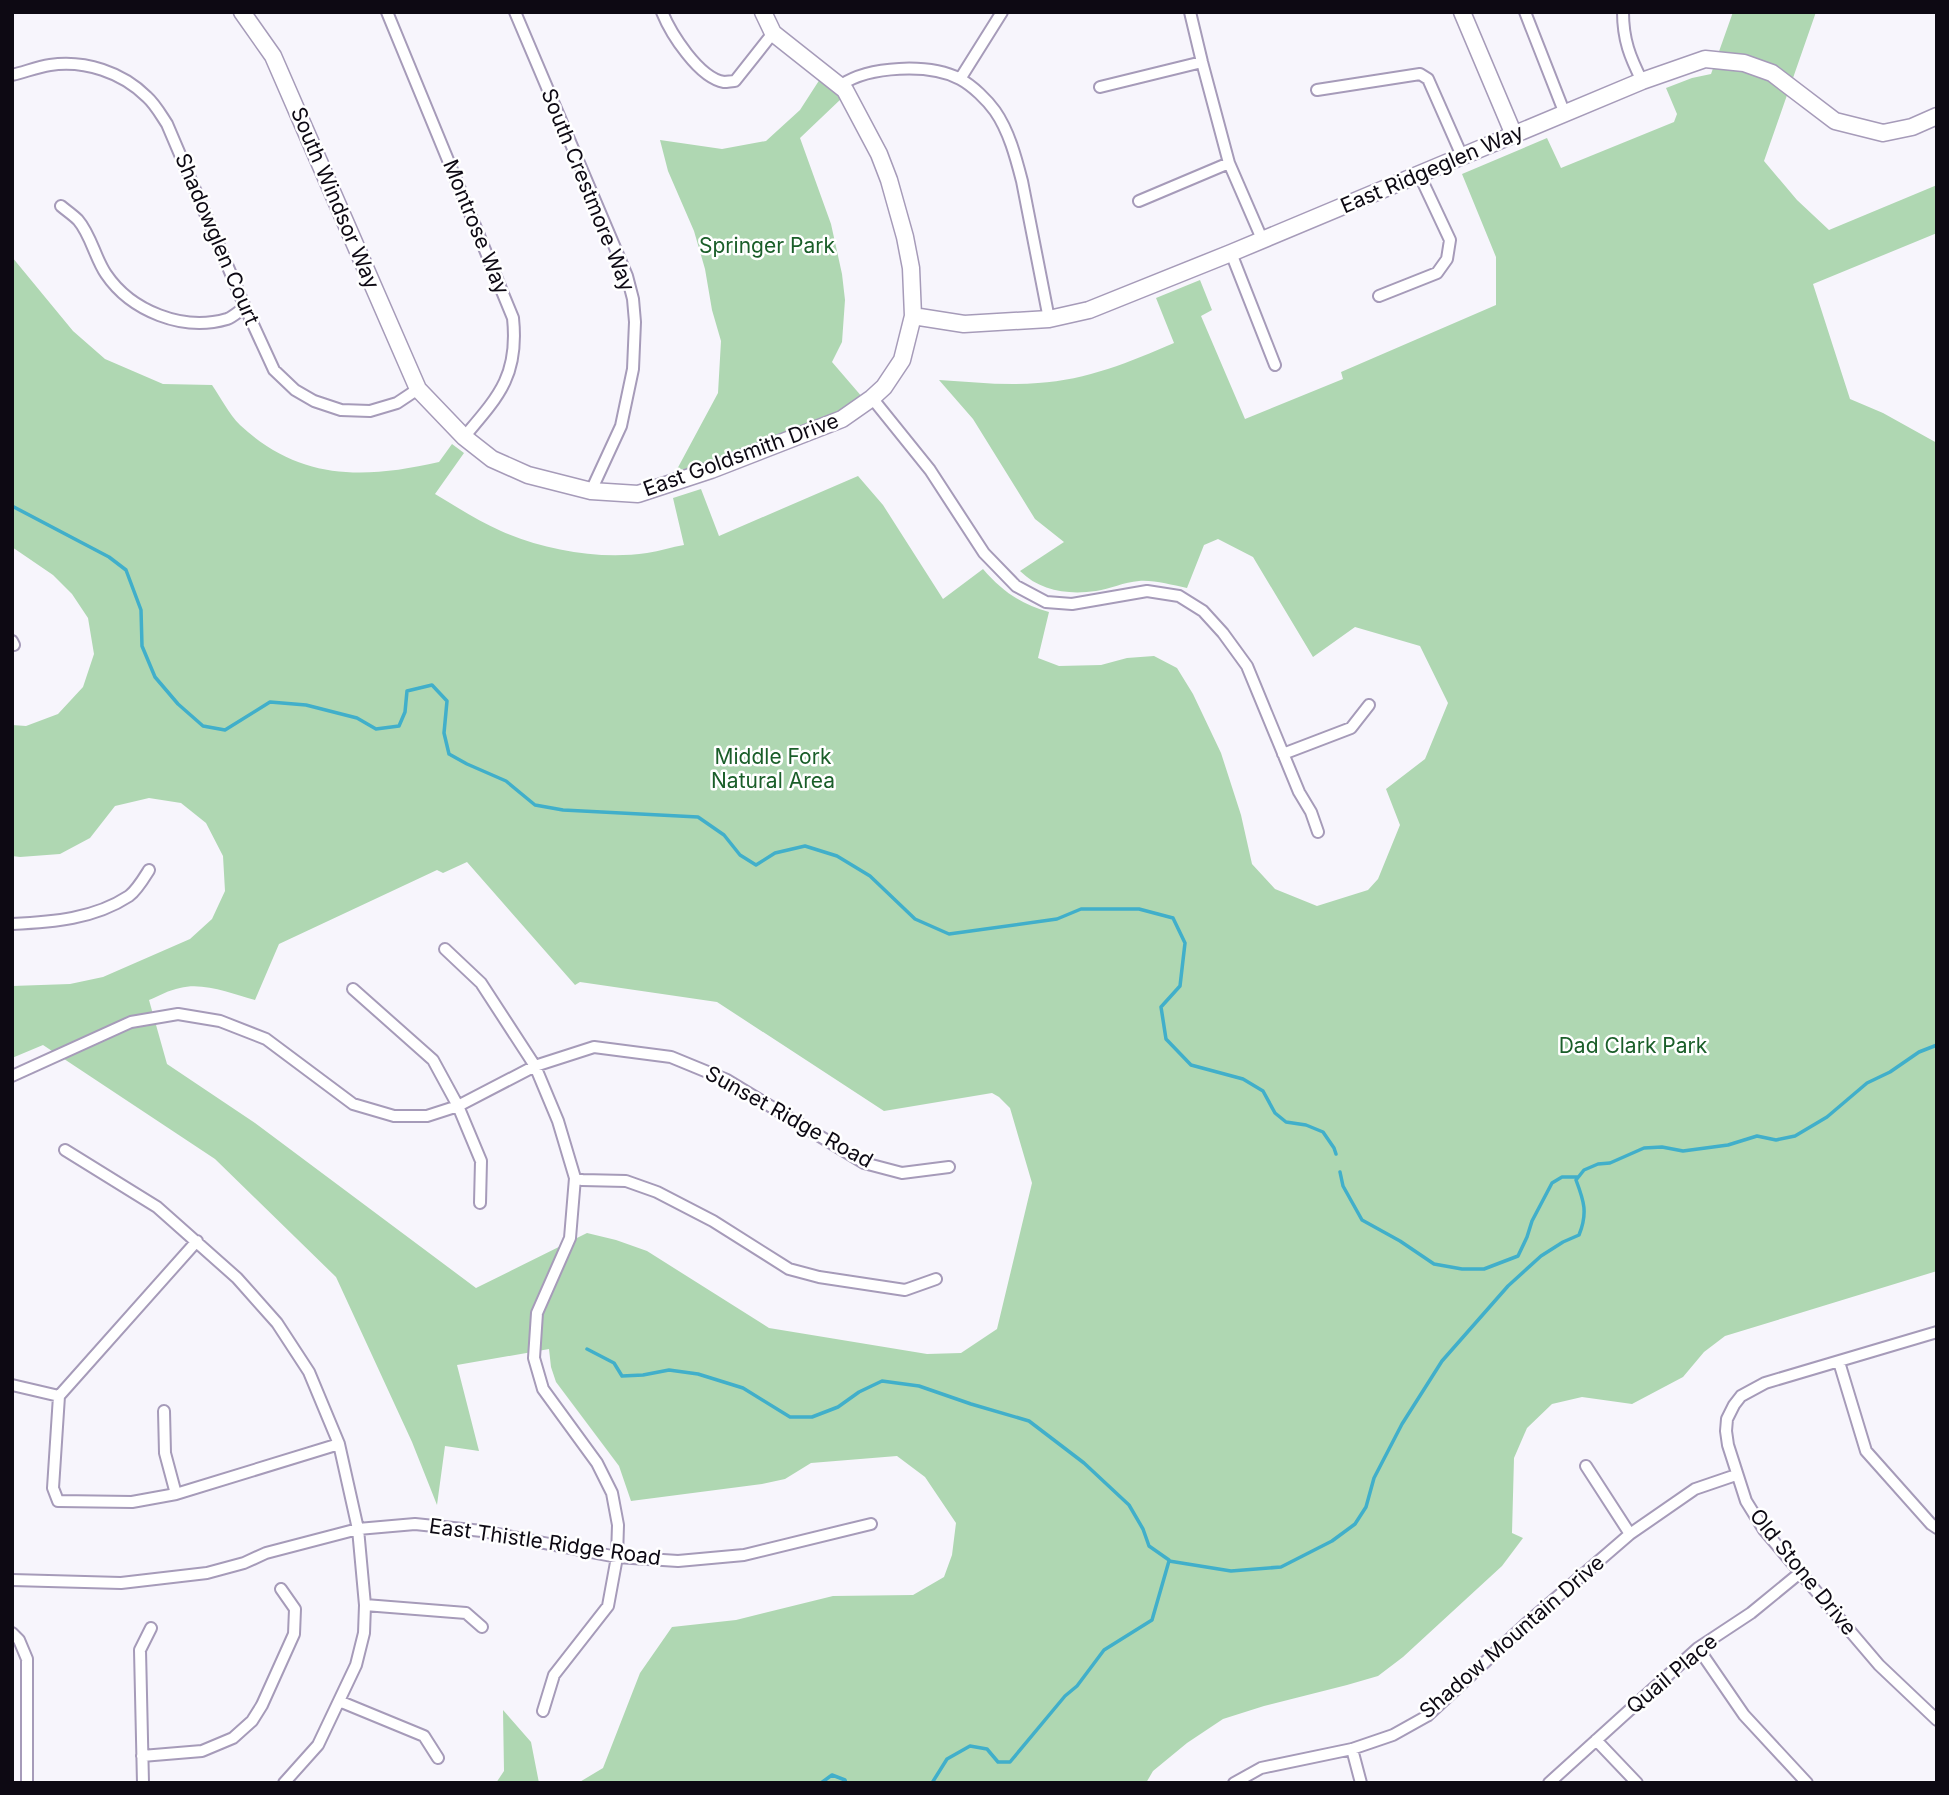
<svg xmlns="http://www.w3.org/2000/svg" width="1949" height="1795" viewBox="0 0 1949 1795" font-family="Inter,sans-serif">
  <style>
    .green { fill: #afd7b2; fill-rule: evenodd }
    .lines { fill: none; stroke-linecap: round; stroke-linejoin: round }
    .stream { stroke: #41afca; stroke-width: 3.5 }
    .street-casing { stroke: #a69bb9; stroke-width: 14 }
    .secondary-casing { stroke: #a69bb9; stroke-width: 19 }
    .street { stroke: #fff; stroke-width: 10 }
    .secondary { stroke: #fff; stroke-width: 16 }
    .labels { text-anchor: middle; stroke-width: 5; stroke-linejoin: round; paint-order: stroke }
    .street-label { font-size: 21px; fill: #0d0913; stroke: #fff }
    .park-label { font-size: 21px; fill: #1a5e29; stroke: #fff }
  </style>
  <rect width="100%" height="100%" fill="#f7f5fc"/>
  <path class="green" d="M1733,12H1816L1764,161L1797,200L1829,230L1937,185V233L1813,284L1850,399L1883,413L1937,443V1271L1725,1336L1704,1352L1683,1377L1632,1404L1582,1397L1552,1404L1527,1428L1514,1458L1512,1533L1523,1538L1502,1566L1403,1657L1378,1676L1347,1685L1264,1706L1223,1719L1187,1743L1153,1771L1146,1783H578L603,1768L640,1673L672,1627L736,1620L833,1596L913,1595L944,1577L952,1555L956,1523L925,1477L897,1456L811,1463L785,1479L762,1484L631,1501L619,1466L556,1382L551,1367L549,1349L457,1365L479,1451L445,1446L437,1505L412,1442L336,1277L215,1159L43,1045L12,1058V986L70,984L103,977L190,939L212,919L225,891L223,856L206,823L181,803L149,798L115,806L90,838L60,854L20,857L12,856V725L26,726L58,714L83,687L94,654L88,618L72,594L53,575L12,547V257L73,331L105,359L163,384L212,385C221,398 229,414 240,425C300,481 364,479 439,462L452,444L464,453L435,494C457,507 478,521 501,531C545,550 599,560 647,553C660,551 672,547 684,545L673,498L701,489L719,536L858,476L883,505L943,599L983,569C1002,591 1022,605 1049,612L1038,658L1059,666L1101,665L1127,658L1154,656L1177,668L1193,694L1221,753L1241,815L1252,864L1275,889L1317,906L1368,890L1378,879L1400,825L1386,789L1425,759L1448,703L1420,646L1355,627L1313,657L1253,557L1218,539L1204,545L1187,588C1171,585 1155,580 1139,581C1124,582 1110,589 1096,591C1068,595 1040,591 1020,571L1064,542L1035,519L973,419L939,380C972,382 1006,386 1038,383C1087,380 1130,362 1174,343L1156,298L1200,280L1212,310L1201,316L1245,419L1343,379L1341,372L1496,305V257L1462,174L1547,138L1561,168L1674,122L1677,114L1666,88L1692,78L1711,74ZM467,862L575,985L580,982L717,1002L884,1111L992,1093L999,1097L1010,1108L1032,1183L997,1329L961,1353L927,1354L769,1328L647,1251L616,1240L587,1233L476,1288L255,1123L167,1064L149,1000C159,996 169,990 180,988C204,982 232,994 255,1000L279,944L437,870L443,873Z
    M820,79L842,98L800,138L831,224L842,274L845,300L842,342L832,362L863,398L841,410L698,468L675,473L718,393L721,341L712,310L705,269L694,231L668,171L660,140L722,149L766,141L800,110Z
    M503,1710L531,1742L539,1783H496L504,1771Z"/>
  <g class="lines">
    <path class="stream" d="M12,506L109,557L126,570L141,610L142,646L155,677L178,704L203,726L225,730L270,702L306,705L357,718L376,729L399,726L405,712L407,691L432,685L447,701L444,733L449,754L467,764L506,781L535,805L563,810L698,817L724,835L740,855L756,865L775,853L805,846L837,856L870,876L915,919L949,934L1057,919L1081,909H1139L1173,918L1185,943L1180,986L1161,1007L1166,1039L1191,1065L1243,1079L1263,1091L1275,1113L1286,1122L1306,1125L1323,1132L1334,1148L1336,1154
      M1340,1172L1343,1186L1362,1220L1400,1241L1434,1264L1462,1269H1484L1518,1256L1527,1237L1532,1221L1552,1183L1562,1177H1578
      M587,1349L614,1363L622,1376L643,1375L669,1370L698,1374L743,1388L790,1417H812L838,1407L859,1392L882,1381L919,1386L971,1404L1029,1421L1084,1463L1129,1505L1143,1529L1149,1546L1169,1560
      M821,1783L832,1775L845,1780L846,1783
      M932,1783L947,1759L970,1746L987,1749L998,1762H1010L1065,1696L1077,1686L1104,1650L1152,1620L1169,1561L1231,1571L1281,1567L1332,1541L1355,1524L1366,1507L1374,1478L1402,1424L1442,1361L1508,1286L1541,1256L1563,1242L1579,1235C1588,1213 1584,1201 1576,1180L1584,1170L1598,1164L1610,1163L1644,1148L1662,1147L1683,1151L1728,1145L1757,1136L1776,1140L1795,1136L1827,1117L1867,1083L1890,1072L1919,1052L1937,1045"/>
    <g class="street-casing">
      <path id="street" d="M387,12L513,318C519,375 499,396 464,437
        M515,12L627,276L633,299L635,322L633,369L621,426L591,491
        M662,12C671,34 699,78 724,82C728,82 731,81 735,81L773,33
        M1190,12L1202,62L1229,163L1262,239
        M1525,12L1565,114
        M1623,12C1623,40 1630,57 1642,81
        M12,75C25,72 37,67 50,65C85,60 122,72 147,97C155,104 161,115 167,124L245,307L274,370L295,390L314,401L341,410L370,411L397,403L418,389
        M960,79L1002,12
        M841,85C869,66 929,63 960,79C973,86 987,100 995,111C1009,131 1016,158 1022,181L1049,319
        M1100,87L1202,62
        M1317,90L1420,74L1428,79L1462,156
        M1139,201L1229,163
        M61,206C67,211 73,215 78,220C91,235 95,258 106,274C131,311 183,332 227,319C233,317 239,311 245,307
        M1231,253L1275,365
        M1379,296L1437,273L1447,259L1450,240L1419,174
        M872,398L930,470L984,553L1016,586L1046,602L1072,604L1147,591L1179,596L1203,611L1223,633L1247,666L1299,792L1311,812L1318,832
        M12,641L14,645
        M1283,754L1351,728L1369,705
        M12,924C53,922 94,919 129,896C137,890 144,878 149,870
        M445,949L481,983L535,1066L558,1121L575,1178L570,1238L537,1313L534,1358L543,1389L597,1463L612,1493L618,1525L617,1557L608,1606L554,1675L543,1711
        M353,989L433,1060L458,1106L481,1161L480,1203
        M12,1076L131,1022L178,1014L220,1021L266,1039L353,1104L394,1116H427L458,1106L535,1066L594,1047L671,1057L727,1080L864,1163L902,1173L949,1167
        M65,1150L157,1207L237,1278L277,1323L309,1372L339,1444L358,1529L365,1605L364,1633L356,1665L318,1745L284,1783
        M575,1178L582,1180L626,1181L657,1192L713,1221L789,1269L819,1277L905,1290L936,1279
        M197,1241L59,1396L53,1488L58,1501L132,1502L176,1494L339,1444
        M1937,1332L1765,1383L1741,1396L1734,1405L1727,1419L1726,1431L1728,1445L1746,1501L1764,1530L1879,1665L1937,1720
        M1839,1362L1866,1451L1931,1524L1937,1528
        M12,1385L59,1396
        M164,1411L165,1453L176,1494
        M1586,1466L1630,1534
        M12,1580L121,1583L207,1573L244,1563L266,1553L358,1529L415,1524L482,1531L617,1557L678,1561L744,1555L871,1524
        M365,1605L466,1613L482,1627
        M12,1633L19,1640L27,1659V1783
        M1698,1648L1744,1715L1807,1783
        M339,1701L424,1736L438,1758
        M1596,1740L1637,1783
        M1352,1749L1361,1783
        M142,1756L202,1751L233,1738L252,1721L262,1705L294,1634L295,1609L281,1589
        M143,1783L140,1650L151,1628
        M1234,1783L1261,1768L1352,1749L1393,1735L1427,1716L1527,1623L1630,1534L1695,1489L1736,1475
        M1549,1783L1698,1648L1751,1613L1801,1572"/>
    </g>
    <g class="secondary-casing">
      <path id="secondary" d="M242,12L273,56L418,389L464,437L492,459L528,475L591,491L638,494L711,470L842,419L872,398L884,387L902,360L913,316L911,268L905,237L889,180L879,154L845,90L773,33L763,12
        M1462,12L1514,135
        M913,316L964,324L1049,319L1089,310L1231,253L1642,81L1705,59L1744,63L1772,73L1835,121L1883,133L1912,127L1937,116"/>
    </g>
    <use href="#street" class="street"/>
    <use href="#secondary" class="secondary"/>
  </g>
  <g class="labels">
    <g class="street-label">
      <text transform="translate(1432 169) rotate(-23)" y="7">East Ridgeglen Way</text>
      <text transform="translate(588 190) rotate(68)" y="7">South Crestmore Way</text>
      <text transform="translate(335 198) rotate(67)" y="7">South Windsor Way</text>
      <text transform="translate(476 227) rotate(68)" y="7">Montrose Way</text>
      <text transform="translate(217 239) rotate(67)" y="7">Shadowglen Court</text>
      <text transform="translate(741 455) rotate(-20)" y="7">East Goldsmith Drive</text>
      <text transform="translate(789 1117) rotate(29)" y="7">Sunset Ridge Road</text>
      <text transform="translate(545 1542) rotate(8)" y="7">East Thistle Ridge Road</text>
      <text transform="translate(1803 1572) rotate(51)" y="7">Old Stone Drive</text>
      <text transform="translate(1512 1637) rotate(-41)" y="7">Shadow Mountain Drive</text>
      <text transform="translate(1672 1674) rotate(-40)" y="7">Quail Place</text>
    </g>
    <g class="park-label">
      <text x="767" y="253">Springer Park</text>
      <text x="773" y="764">Middle Fork<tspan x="773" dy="24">Natural Area</tspan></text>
      <text x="1633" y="1053">Dad Clark Park</text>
    </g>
  </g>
  <rect width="1949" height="1795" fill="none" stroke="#0d0913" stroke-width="28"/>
</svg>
